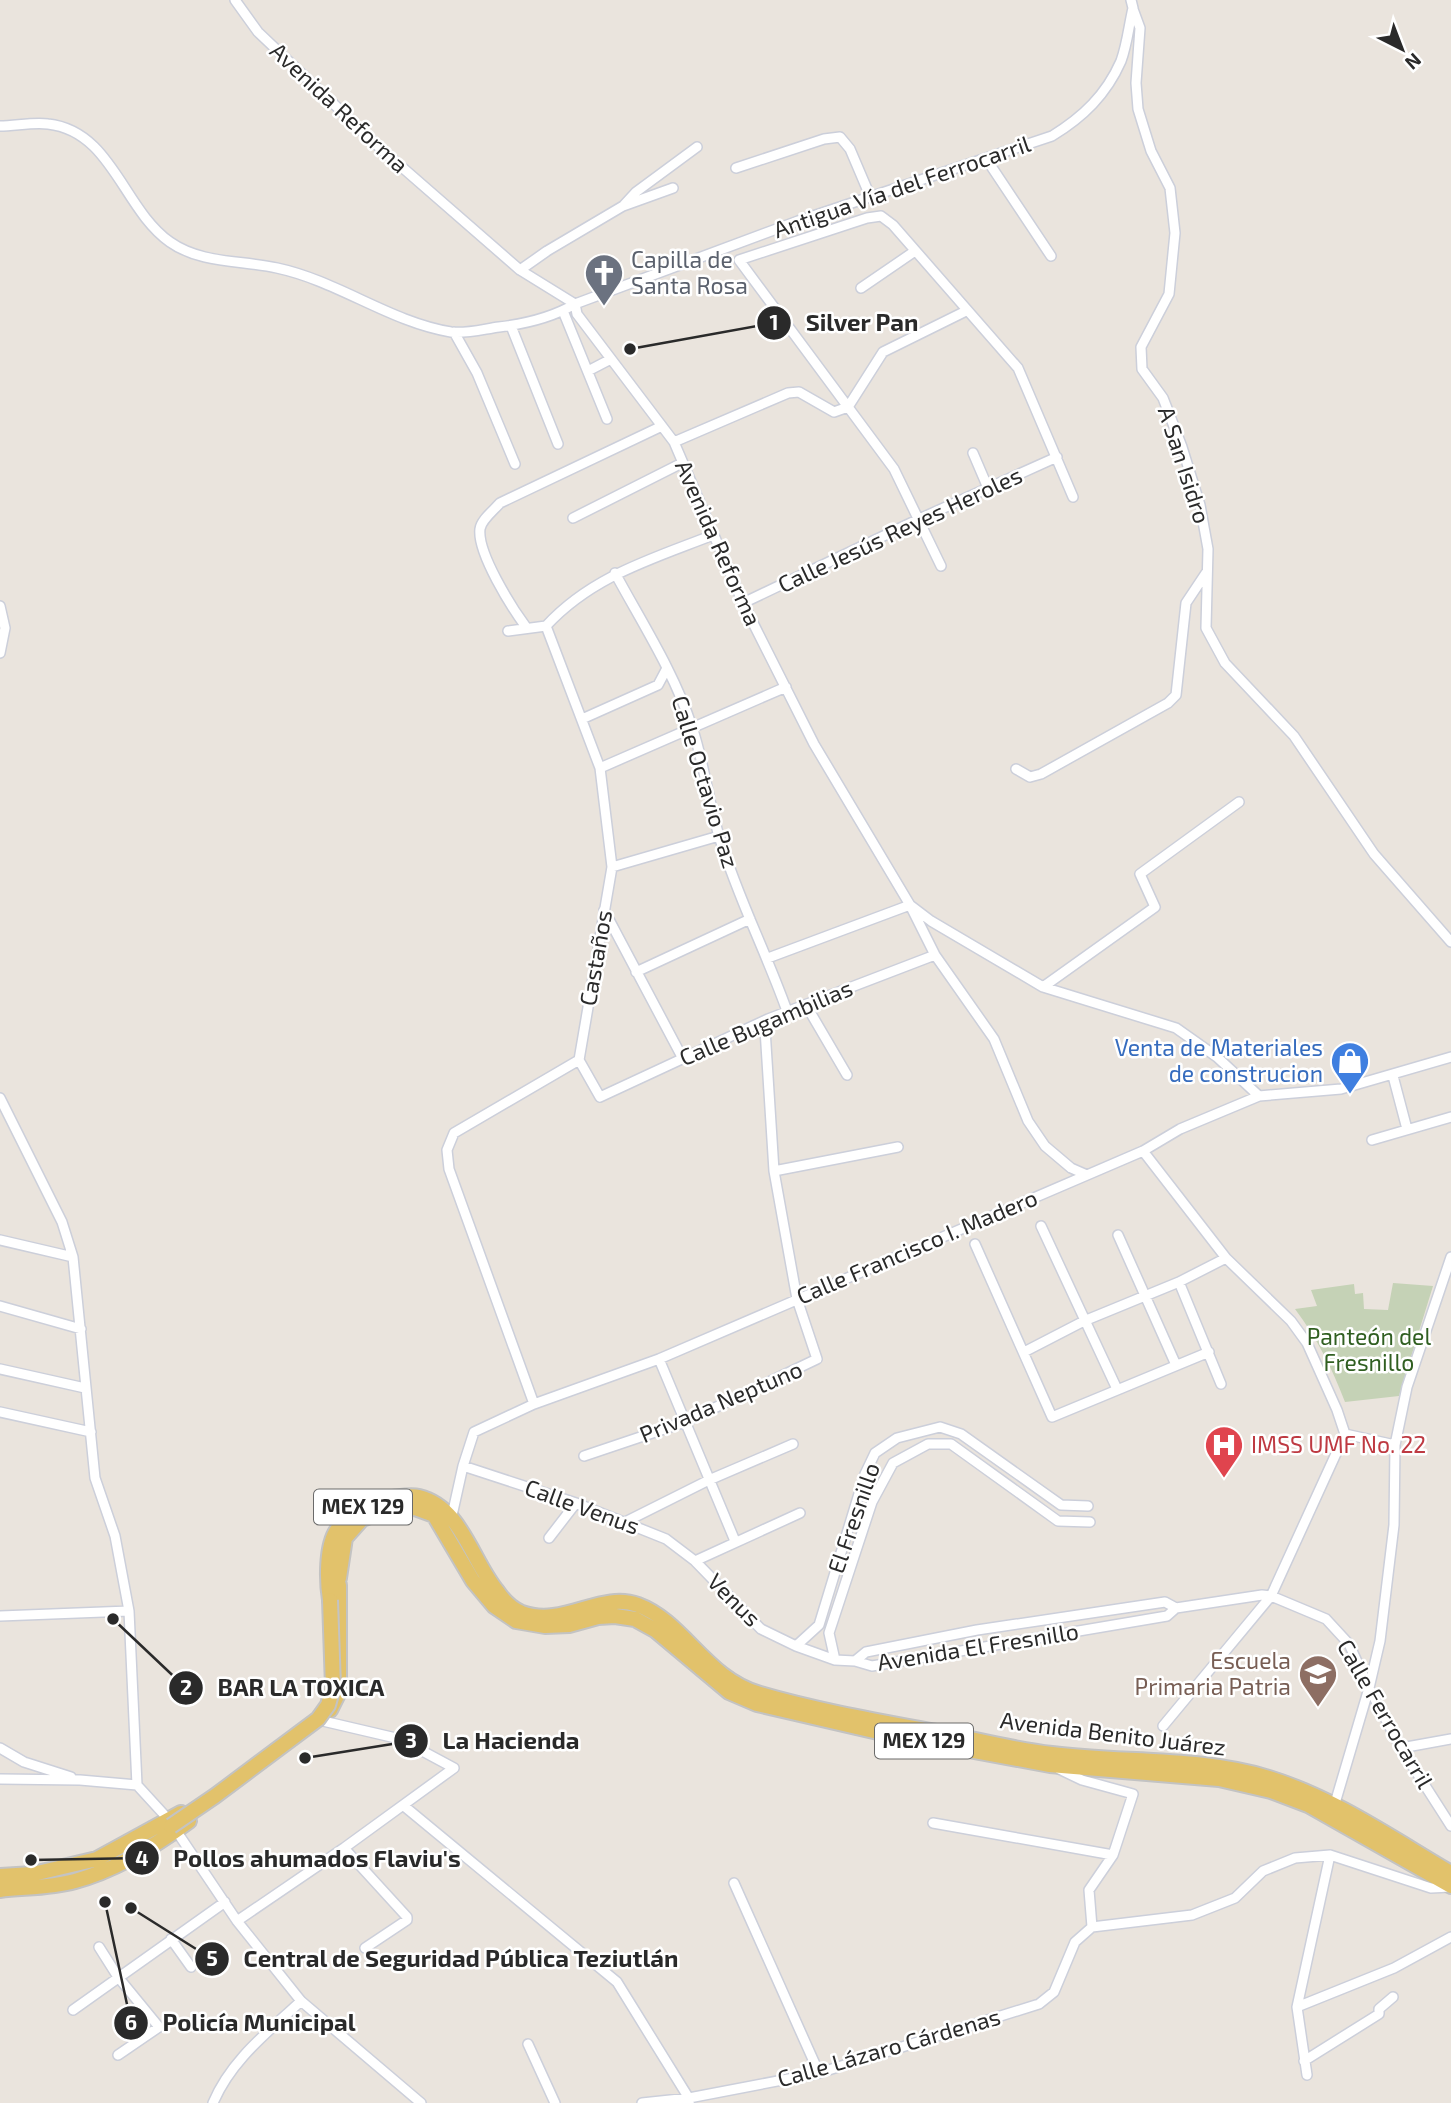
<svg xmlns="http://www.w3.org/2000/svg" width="1451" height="2103" viewBox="0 0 1451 2103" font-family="'Exo 2',sans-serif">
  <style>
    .cemetery { fill: #c5d2b6 }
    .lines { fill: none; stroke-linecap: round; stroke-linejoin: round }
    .street-casing { stroke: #cccfda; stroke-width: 12 }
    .primary-casing { stroke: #c3c3c3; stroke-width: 18 }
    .street { stroke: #fff; stroke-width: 9 }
    .primary { stroke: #e2c26b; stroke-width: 14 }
    .primary-bridge-casing { stroke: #c3c3c3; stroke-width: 18; stroke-linecap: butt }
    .primary-bridge { stroke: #e2c26b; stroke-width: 14 }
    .labels { text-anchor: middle; stroke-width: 5; stroke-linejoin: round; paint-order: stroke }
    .shield { fill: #fff; stroke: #6a6a6a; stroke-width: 2 }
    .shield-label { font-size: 21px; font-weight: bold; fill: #2a2a2a }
    .street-label { font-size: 23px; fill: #2a2a2a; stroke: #fff }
    .worship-label { font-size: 23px; fill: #5b616d; stroke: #fff; text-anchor: start }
    .shop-label { font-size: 23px; fill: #366cbe; stroke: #fff; text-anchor: end }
    .park-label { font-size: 23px; fill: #305f21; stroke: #fff }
    .health-label { font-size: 23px; fill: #be3a42; stroke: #fff; text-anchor: start }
    .education-label { font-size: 23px; fill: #785e54; stroke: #fff; text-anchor: end }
    .leader { fill: none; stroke: #2a2a2a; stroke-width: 2.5 }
    .callout-dot { fill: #2a2a2a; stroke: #fff; stroke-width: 2.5 }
    .mark-label { font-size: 21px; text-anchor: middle; font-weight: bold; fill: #fff }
    .callout-label { font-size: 24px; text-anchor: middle; font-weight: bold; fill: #2a2a2a; stroke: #fff; stroke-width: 5; stroke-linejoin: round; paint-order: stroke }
  </style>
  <rect width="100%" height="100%" fill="#eae4dd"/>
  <path class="cemetery" d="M1393,1283L1433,1286L1399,1396L1345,1402C1332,1368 1317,1338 1295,1309L1317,1306L1311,1290L1354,1284L1355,1294L1363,1293L1364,1309L1388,1310Z"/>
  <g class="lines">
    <g class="street-casing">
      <path id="street" d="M235,0L258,32L380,148L520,270L575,304L577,314L674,442L743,603L814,744L910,905L935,955L994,1039L1028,1121L1045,1146L1071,1168L1087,1175
        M1133,9L1140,28L1136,83L1138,109L1151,151L1170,188L1175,233L1169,294L1141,347L1142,369L1163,398L1182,447L1200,505L1208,549L1206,628L1225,663L1294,736L1374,854L1451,942
        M0,126C15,126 33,122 48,124C112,131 123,209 170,242C201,264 241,260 277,268C338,281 390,322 451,332C466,334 484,329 499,327C524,324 553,317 575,304L798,221L1052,136C1083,117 1106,95 1121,61C1127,45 1129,25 1133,8L1131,0
        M987,160L1051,256
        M736,168L824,139L840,137L850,149L870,196
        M624,205L636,192L697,147
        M520,270L547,251L623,206L673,188
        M861,288L915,251
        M563,311L607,419
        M511,326L558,444
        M454,332L477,373L515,464
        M588,371L611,359
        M674,442L788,393L799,392L834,412L848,407L883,352L966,311
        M973,453L988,488
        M573,518L682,463
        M941,566L894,469L739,260L867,218L881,216L893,225L1018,368L1073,497
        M615,573C642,623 674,672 692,727C704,762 708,800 719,836C737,896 766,952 787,1011
        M743,603L917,520L1057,457
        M0,606L5,628L0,653
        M546,626L600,768L612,867L579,1060
        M546,626C592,576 652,559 713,535
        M526,627C512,608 477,553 480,529C481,520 494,510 500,503L662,426
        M508,631L546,626
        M582,719L658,685L667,668
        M600,768L786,687
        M1016,769L1030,777L1041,774L1168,703L1176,695L1186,603L1206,573
        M612,867L719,836
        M604,910L682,1057
        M768,958L910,905L931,921L1043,987L1176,1028L1217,1057L1259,1096
        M636,972L750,919
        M1043,987L1155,907L1140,874L1239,802
        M806,1005L847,1075
        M579,1060L600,1097L768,1019L935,955
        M1393,1076L1407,1129
        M0,1098L62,1222L73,1257L95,1478L115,1536L129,1611L137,1785
        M1372,1140L1451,1117
        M1143,1151L1226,1258L1291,1321L1307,1343L1337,1410L1345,1434L1271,1596L1163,1726
        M774,1171L898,1147
        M1041,1226L1117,1389
        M1118,1235L1176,1365
        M0,1240L73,1257
        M975,1244L1052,1417L1209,1352
        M1179,1282L1221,1384
        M0,1306L81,1329
        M1024,1352L1084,1321L1179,1282L1226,1258
        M659,1359L735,1541
        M0,1369L85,1388
        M534,1404L449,1169L447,1150L454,1133L579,1060
        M0,1412L91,1432
        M1345,1434L1395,1445
        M584,1456L685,1422L817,1359L797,1299L774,1171L765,1029L768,1019
        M463,1466L576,1503L666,1539L695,1561L761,1629L796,1646L835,1660L855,1661L872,1666L1167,1616L1176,1608L1262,1595L1271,1596L1326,1619L1349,1644L1369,1688L1401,1748L1451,1826
        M451,1520L463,1466L474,1432L534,1404L659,1359L1143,1151L1180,1129L1259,1096L1341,1089L1451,1057
        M625,1522L709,1480L793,1444
        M549,1538L576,1503
        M695,1561L800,1513
        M0,1616L129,1611
        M796,1646L819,1625L865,1474L875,1453L897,1438L940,1427L961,1434L1061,1505L1088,1506
        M835,1660L829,1633L872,1502L893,1463L928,1444H951L1058,1521L1090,1522
        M855,1661L866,1652L977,1630L1165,1602L1176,1608
        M0,1748L24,1762L71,1777
        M1401,1748L1451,1739
        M1059,1769L1082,1780L1133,1794L1113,1855L1089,1890L1092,1927
        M0,1779L80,1780L137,1785L169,1820L237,1921L301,2001L421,2103
        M404,1806L617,1982L690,2100
        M1333,1810L1369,1688L1380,1641L1394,1525L1395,1445L1407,1387L1451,1257
        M933,1823L1113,1855
        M344,1848L407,1917V1920L365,1948
        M734,1883L819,2073
        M237,1921L344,1848L454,1768L400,1739L323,1721
        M1092,1927L1192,1915L1235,1898L1263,1871L1295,1858L1330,1855L1431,1888L1451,1887
        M171,1939L191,1967
        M99,1947L118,1977L159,2027L118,2055
        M1297,2007L1394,1968L1451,1937
        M73,2010L225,1902
        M528,2044L555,2103
        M1304,2061L1379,2014V2009L1393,1997
        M1307,2075L1297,2007L1330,1855
        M213,2103C231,2060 268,2032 301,2001
        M642,2103L689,2098L819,2073L1039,2004L1054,1992L1075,1942L1092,1927"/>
    </g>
    <g class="primary-casing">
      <path id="primary" d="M330,1599L339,1578L345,1538L362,1519L388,1509L415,1508L434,1515L473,1581L494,1606L516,1621L545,1626L569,1625L598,1617L615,1616L635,1619L655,1630L729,1692L757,1704L904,1738L1050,1765L1219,1779L1271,1791L1308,1805L1451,1886
        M330,1600C327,1582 326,1546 337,1530C351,1512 370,1499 393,1498C401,1497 411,1495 419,1497C461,1507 472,1561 497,1591C503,1600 512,1609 522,1613C564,1628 601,1591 638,1605C684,1622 706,1679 760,1694C818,1711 882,1722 941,1733C978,1740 1015,1750 1052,1754C1121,1763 1203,1757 1269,1778C1334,1798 1393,1839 1451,1873
        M330,1710L339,1692V1585
        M0,1876L33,1874L97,1859L181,1813
        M0,1890C25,1887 50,1888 75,1881C116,1870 155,1846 189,1821"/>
    </g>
    <use href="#street" class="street"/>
    <use href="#primary" class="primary"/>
    <g class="primary-bridge-casing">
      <path id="primary-bridge" d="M171,1826L215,1796L318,1719L328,1705L333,1687L330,1600"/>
    </g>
    <use href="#primary-bridge" class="primary-bridge"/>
  </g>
  <defs>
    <g id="church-pin" transform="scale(2.0125)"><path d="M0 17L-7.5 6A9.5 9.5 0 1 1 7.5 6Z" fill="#6b7280" stroke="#fff"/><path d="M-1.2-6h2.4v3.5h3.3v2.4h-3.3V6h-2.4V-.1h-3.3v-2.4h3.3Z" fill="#fff"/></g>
    <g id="shop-pin" transform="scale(2.0125)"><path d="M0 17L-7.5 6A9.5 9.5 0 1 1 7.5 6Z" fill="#3f7fe0" stroke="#fff"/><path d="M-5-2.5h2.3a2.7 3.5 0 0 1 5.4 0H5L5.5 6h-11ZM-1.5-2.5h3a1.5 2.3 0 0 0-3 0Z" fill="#fff"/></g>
    <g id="hospital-pin" transform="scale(2.0125)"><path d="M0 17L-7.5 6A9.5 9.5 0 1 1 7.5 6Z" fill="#e0444e" stroke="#fff"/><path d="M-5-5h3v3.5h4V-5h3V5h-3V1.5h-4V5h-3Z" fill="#fff"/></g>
    <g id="school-pin" transform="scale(2.0125)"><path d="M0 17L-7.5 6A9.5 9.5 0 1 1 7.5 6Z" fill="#8d6e63" stroke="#fff"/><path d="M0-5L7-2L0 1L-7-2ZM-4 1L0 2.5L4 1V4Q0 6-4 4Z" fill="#fff"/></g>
  </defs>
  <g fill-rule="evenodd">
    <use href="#church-pin" x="604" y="273"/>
    <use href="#shop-pin" x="1350" y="1061"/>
    <use href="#hospital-pin" x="1224" y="1445"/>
    <use href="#school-pin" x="1318" y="1674"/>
  </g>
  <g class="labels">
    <g class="shield">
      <rect x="314" y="1489.5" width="98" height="35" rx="5"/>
      <rect x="875" y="1723.5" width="98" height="35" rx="5"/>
    </g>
    <g class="shield-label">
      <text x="363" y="1514">MEX 129</text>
      <text x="924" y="1748">MEX 129</text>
    </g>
    <g class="street-label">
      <text transform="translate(339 108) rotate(43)" y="8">Avenida Reforma</text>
      <text transform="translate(902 187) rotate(-19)" y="8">Antigua Vía del Ferrocarril</text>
      <text transform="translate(1184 465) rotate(72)" y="8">A San Isidro</text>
      <text transform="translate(900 530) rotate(-25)" y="8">Calle Jesús Reyes Heroles</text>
      <text transform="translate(718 543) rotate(66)" y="8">Avenida Reforma</text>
      <text transform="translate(705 782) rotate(73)" y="8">Calle Octavio Paz</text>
      <text transform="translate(596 958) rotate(-80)" y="8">Castaños</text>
      <text transform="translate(766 1023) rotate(-23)" y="8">Calle Bugambilias</text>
      <text transform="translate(917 1247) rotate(-23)" y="8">Calle Francisco I. Madero</text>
      <text transform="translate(721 1402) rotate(-23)" y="8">Privada Neptuno</text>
      <text transform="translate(582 1507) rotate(20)" y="8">Calle Venus</text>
      <text transform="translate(854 1518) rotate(-71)" y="8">El Fresnillo</text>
      <text transform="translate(734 1600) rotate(45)" y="8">Venus</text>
      <text transform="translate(978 1647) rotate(-9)" y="8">Avenida El Fresnillo</text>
      <text transform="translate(1385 1714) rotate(60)" y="8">Calle Ferrocarril</text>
      <text transform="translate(1113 1734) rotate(7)" y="8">Avenida Benito Juárez</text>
      <text transform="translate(889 2048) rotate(-16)" y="8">Calle Lázaro Cárdenas</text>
    </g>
    <g class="worship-label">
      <text x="631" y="268">Capilla de<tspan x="631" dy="26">Santa Rosa</tspan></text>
    </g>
    <g class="shop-label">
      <text x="1323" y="1056">Venta de Materiales<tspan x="1323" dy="26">de construcion</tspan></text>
    </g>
    <g class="park-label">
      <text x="1369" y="1345">Panteón del<tspan x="1369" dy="26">Fresnillo</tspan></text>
    </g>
    <g class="health-label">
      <text x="1251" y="1453">IMSS UMF No. 22</text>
    </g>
    <g class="education-label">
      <text x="1291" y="1669">Escuela<tspan x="1291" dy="26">Primaria Patria</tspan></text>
    </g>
  </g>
  <path class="leader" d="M630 349L774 323M113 1619L186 1688M305 1758L411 1741M31 1860L142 1858M131 1908L212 1959M105 1902L131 2023"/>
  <g class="callout-dot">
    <circle cx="630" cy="349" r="7"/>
    <circle cx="113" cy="1619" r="7"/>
    <circle cx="305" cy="1758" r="7"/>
    <circle cx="31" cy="1860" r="7"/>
    <circle cx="131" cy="1908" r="7"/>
    <circle cx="105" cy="1902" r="7"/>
    <circle cx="774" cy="323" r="18"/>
    <circle cx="186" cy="1688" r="18"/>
    <circle cx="411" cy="1741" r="18"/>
    <circle cx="142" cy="1858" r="18"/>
    <circle cx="212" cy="1959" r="18"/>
    <circle cx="131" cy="2023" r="18"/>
  </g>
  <g class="mark-label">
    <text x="774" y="330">1</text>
    <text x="186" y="1695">2</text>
    <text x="411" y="1748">3</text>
    <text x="142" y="1866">4</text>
    <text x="212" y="1966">5</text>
    <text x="131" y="2030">6</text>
  </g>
  <g class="callout-label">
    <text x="862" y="331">Silver Pan</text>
    <text x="301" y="1696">BAR LA TOXICA</text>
    <text x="511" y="1749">La Hacienda</text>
    <text x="317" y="1867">Pollos ahumados Flaviu's</text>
    <text x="461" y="1967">Central de Seguridad Pública Teziutlán</text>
    <text x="259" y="2031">Policía Municipal</text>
  </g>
  <g transform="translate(1402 49) rotate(138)" stroke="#ffffff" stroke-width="5" paint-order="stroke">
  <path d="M0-5L12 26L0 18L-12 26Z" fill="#2a2a2a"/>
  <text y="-10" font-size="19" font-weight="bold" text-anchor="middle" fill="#2a2a2a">N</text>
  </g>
</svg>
